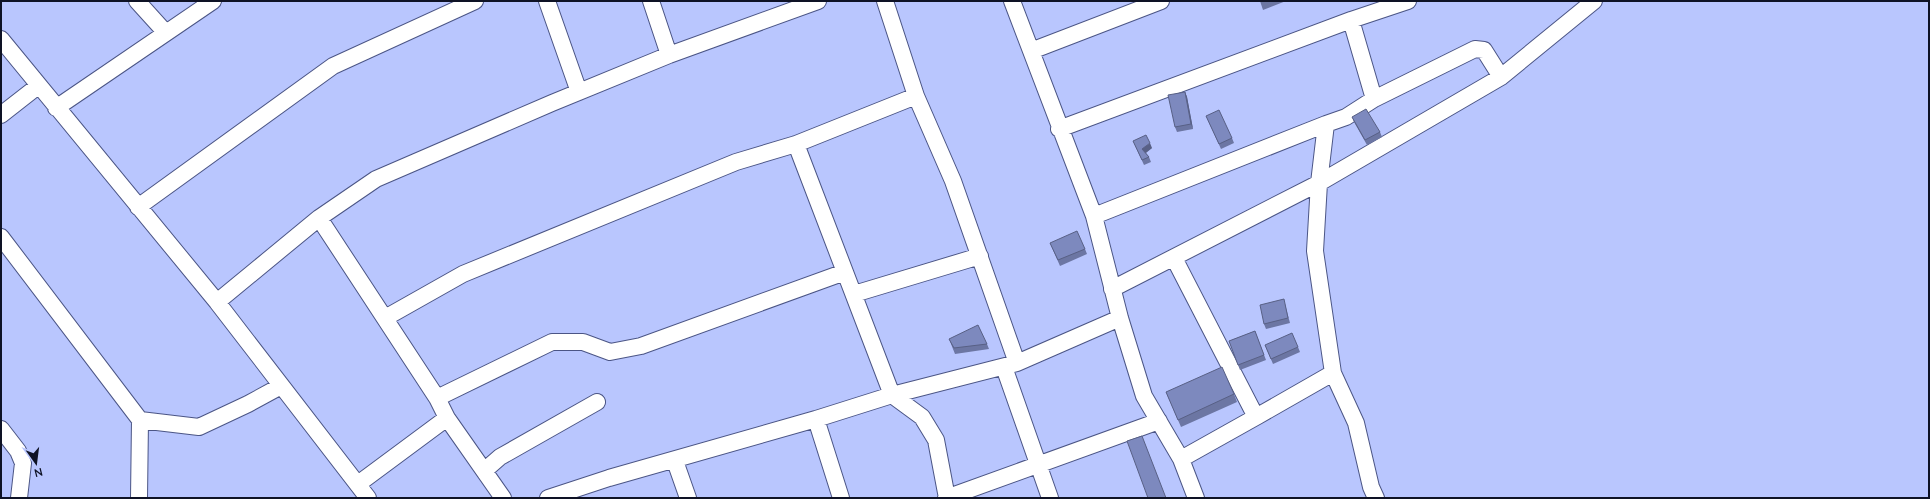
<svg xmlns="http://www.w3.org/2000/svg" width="1930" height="499" viewBox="0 0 1930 499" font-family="'Nunito Sans',sans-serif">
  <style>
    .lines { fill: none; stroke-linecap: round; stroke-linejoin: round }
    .street-casing { stroke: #4b5585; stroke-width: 18 }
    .street { stroke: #fff; stroke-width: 16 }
    .wall { fill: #6c76a3 }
    .shaded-wall { fill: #586085 }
    .building { fill: #7d89be; stroke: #586085 }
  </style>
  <rect width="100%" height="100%" fill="#b9c6fe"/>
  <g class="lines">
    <g class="street-casing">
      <path id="street" d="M137,1L166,33
        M547,1L579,92
        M651,1L669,55
        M885,1L916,96L953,181L1017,363
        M1012,1L1094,216L1120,318L1144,396L1181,459L1196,498
        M1351,20L1374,99L1346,117L1326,124L1319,183L1315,251L1333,373L1356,423L1371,487L1376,498
        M1,39L217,302L368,498
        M1031,51L1161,1
        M1374,99L1475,49L1484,50L1501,77
        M56,108L213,1
        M1,115L38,86
        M1059,129L1351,20L1408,1
        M796,144L892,395L922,417L936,440L947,498
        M138,207L333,66L475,1
        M1094,216L1326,124
        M319,218L437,398L447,418L503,498
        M1,237L140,420L139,498
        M1174,258L1256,417L1181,459
        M1112,289L1319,183L1501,77L1594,1
        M854,294L980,256
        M217,302L319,218L376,179L552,103L669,55L818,1
        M385,318L463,274L736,162L796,144L916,96
        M1004,367L1050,498
        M437,398L552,342H583L610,352L641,346L845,272
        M1256,417L1333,373
        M816,419L841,498
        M140,420L199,427L248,404L281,386
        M1,429L18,451L23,463L19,498
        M675,461L688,498
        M484,471L500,457L597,402
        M358,484L447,418
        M548,498L609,478L816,419L892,395L1017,363L1120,318
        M946,498L1159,421"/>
    </g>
    <use href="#street" class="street"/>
  </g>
  <path class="wall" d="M1260,1H1286L1263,10Z
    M1185,92L1187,97L1193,129L1177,132L1175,127Z
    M1206,116L1232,138L1234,143L1221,149Z
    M1352,117L1380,132L1382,137L1367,145L1354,122Z
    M1133,141L1152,148L1146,153L1149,157L1151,162L1144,165Z
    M1050,243L1085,249L1087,254L1060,266Z
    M1285,304L1290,323L1266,329L1264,324Z
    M1255,331L1266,360L1240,370L1229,341Z
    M949,339L987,344L989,349L955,354Z
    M1265,345L1298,347L1300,352L1273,364Z
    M1166,392L1234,394L1237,402L1181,427Z"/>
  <path class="shaded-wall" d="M1185,92L1187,97L1193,129L1191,124Z
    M1150,143L1152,148L1144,154L1142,149Z"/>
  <path class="building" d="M1185,92L1191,124L1175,127L1168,95Z
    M1366,109L1380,132L1365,140L1352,117Z
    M1219,110L1232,138L1219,144L1206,116Z
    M1146,135L1150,143L1142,149L1149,157L1142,160L1133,141Z
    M1077,231L1085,249L1058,260L1050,243Z
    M1284,299L1288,318L1264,324L1260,305Z
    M978,325L987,344L954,348L949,339Z
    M1255,331L1264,355L1238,365L1229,341Z
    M1292,333L1298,347L1271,359L1265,345Z
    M1222,367L1234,394L1178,420L1166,392Z
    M1142,436L1166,498H1148L1127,441Z"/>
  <rect width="1930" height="499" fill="none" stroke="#0e1225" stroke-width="4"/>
  <g transform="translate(36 463) rotate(166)" stroke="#b9c6fe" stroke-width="3" paint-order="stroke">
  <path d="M0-3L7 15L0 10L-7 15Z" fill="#0e1225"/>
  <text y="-6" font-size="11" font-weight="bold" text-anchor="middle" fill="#0e1225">N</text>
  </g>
</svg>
